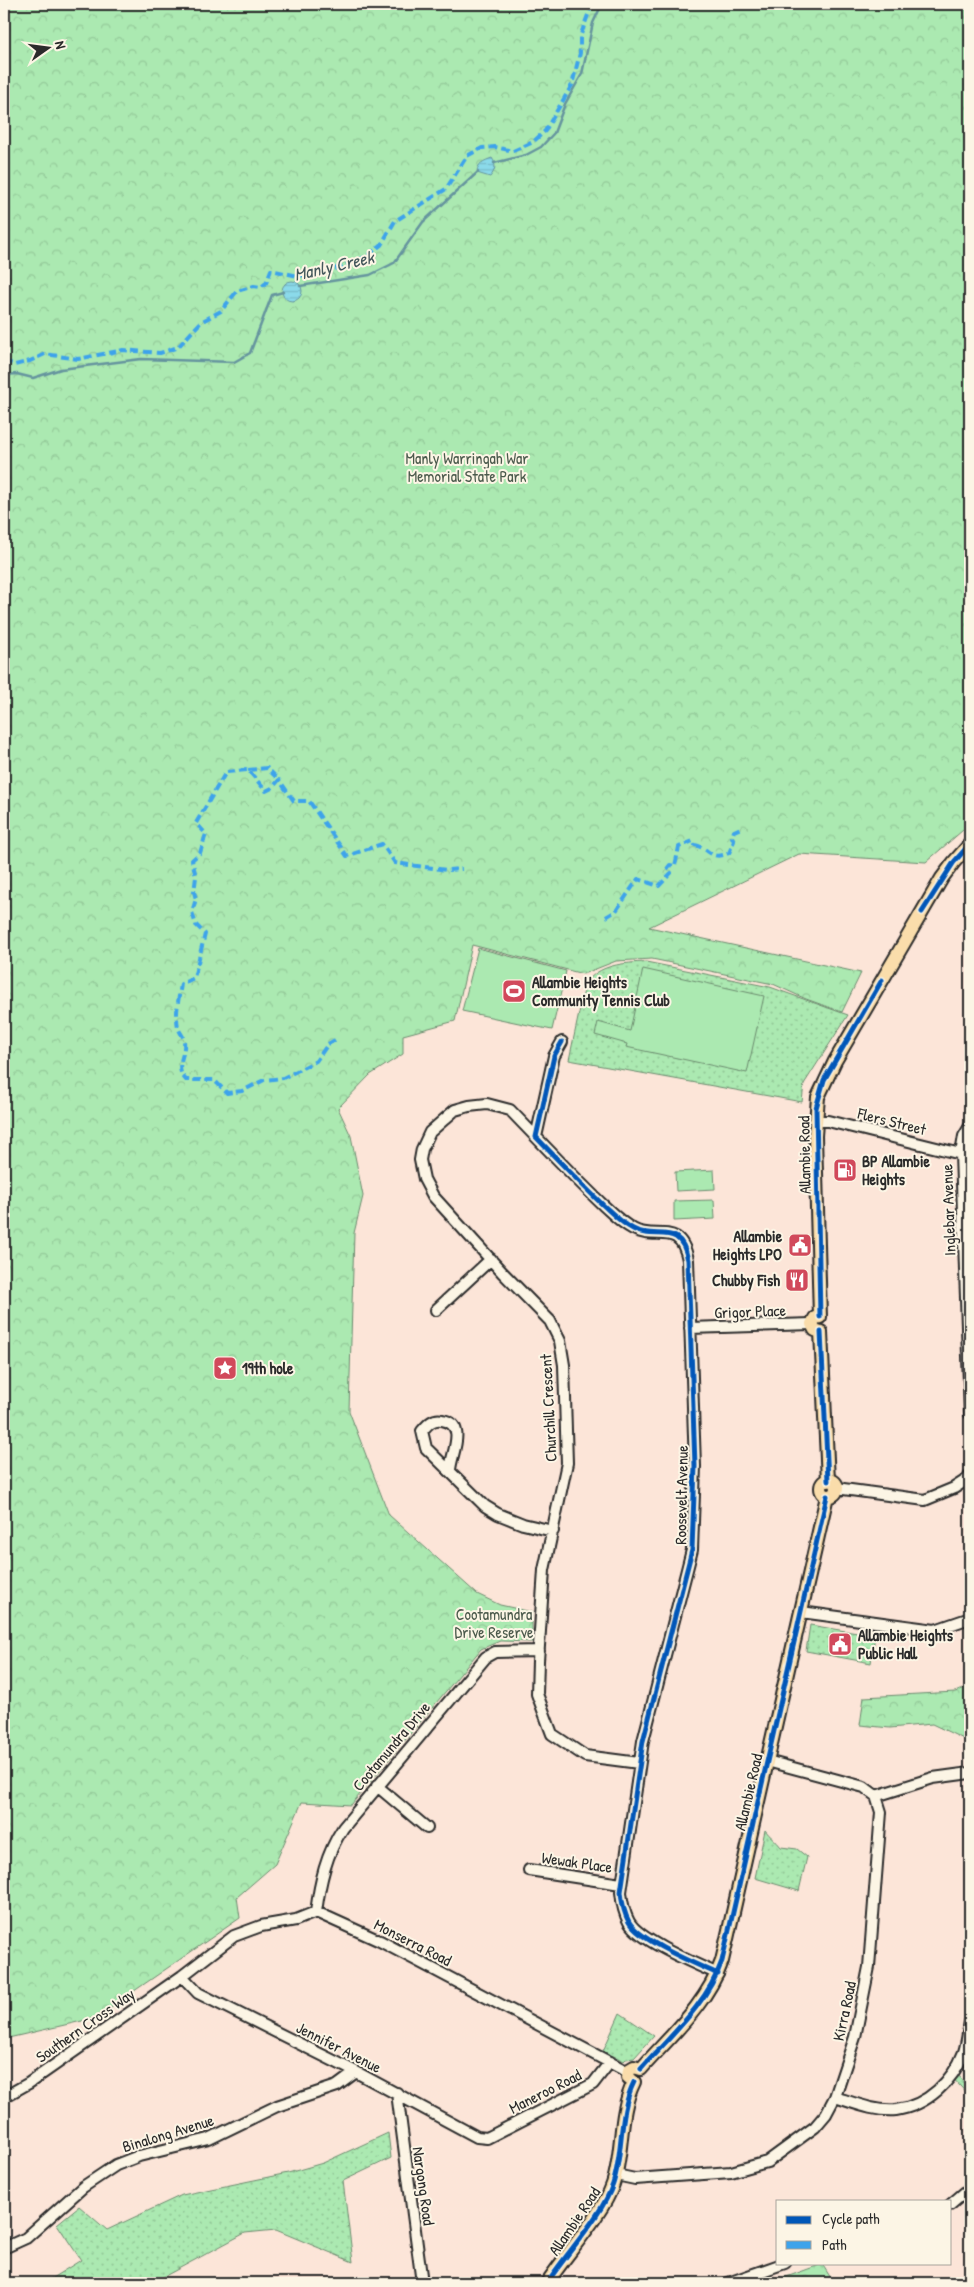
<svg xmlns="http://www.w3.org/2000/svg" width="974" height="2287" viewBox="0 0 974 2287" font-family="'Patrick Hand',sans-serif">
  <style>
    .grass { fill: url(#grass-dots); stroke: #6b8a6e }
    .forest { fill: url(#forest-crowns); stroke: #6b8a6e }
    .pitch { fill: #abe9b1; stroke: #6b8a6e }
    .water { fill: url(#water-rules); stroke: #65949e }
    .lines { fill: none; stroke-linecap: round; stroke-linejoin: round }
    .stream { stroke: #65949e; stroke-width: 2.5 }
    .minor-casing { stroke: #2b2b2b; stroke-width: 14 }
    .major-casing { stroke: #2b2b2b; stroke-width: 16 }
    .minor { stroke: #fcf5e5; stroke-width: 10 }
    .major { stroke: #faddab; stroke-width: 12 }
    .quiet { stroke: #3ea3eb; stroke-width: 4; stroke-dasharray: 8 4; stroke-linecap: butt }
    .cycleway-casing { stroke: #fcf5e5; stroke-width: 8 }
    .cycleway { stroke: #0057b8; stroke-width: 5 }
    .labels { text-anchor: middle; stroke-width: 4; stroke-linejoin: round; paint-order: stroke }
    .park-label { font-size: 16px; fill: #4b5a4c; stroke: #fcf5e5 }
    .poi-label { font-size: 16px; font-weight: bold; fill: #2b2b2b; stroke: #fcf5e5; text-anchor: start }
    .street-label { font-size: 16px; fill: #2b2b2b; stroke: #fcf5e5 }
    .water-label { font-size: 18px; font-style: italic; fill: #43575b; stroke: #fcf5e5 }
  </style>
  <defs>
    <pattern id="grass-dots" width="8" height="8" patternUnits="userSpaceOnUse" patternTransform="scale(1.25)"><rect width="8" height="8" fill="#abe9b1"/><path d="M2 2h.1M6 6h.1" fill="none" stroke="#93c898" stroke-width="1.8" stroke-linecap="round"/></pattern>
    <pattern id="forest-crowns" width="20" height="18" patternUnits="userSpaceOnUse" patternTransform="scale(1.25)"><rect width="20" height="18" fill="#abe9b1"/><path d="M2 6a3 3 0 1 1 6 0M12 15a3 3 0 1 1 6 0" fill="none" stroke="#93c898"/></pattern>
    <pattern id="water-rules" width="6" height="5" patternUnits="userSpaceOnUse" patternTransform="scale(1.25)"><rect width="6" height="5" fill="#8bdaea"/><path d="M0 2.5h6" fill="none" stroke="#78bbc9"/></pattern>
  </defs>
  <rect width="100%" height="100%" fill="#fce5d8"/>
  <filter id="ink" filterUnits="userSpaceOnUse"><feTurbulence type="fractalNoise" baseFrequency=".02" numOctaves="2"/><feDisplacementMap in="SourceGraphic" scale="10" xChannelSelector="R" yChannelSelector="G"/><feConvolveMatrix kernelMatrix="1 2 1 2 8 2 1 2 1" color-interpolation-filters="sRGB"/></filter>
  <g filter="url(#ink)">
    <path class="grass" d="M646,962L770,987L848,1015L804,1084L802,1102L569,1060L585,985C597,964 625,963 646,962Z
      M810,1625L875,1636L871,1663L806,1651Z
      M765,1830C770,1837 776,1840 781,1847L797,1849L807,1857L799,1891L755,1878Z
      M620,2013L654,2036L634,2058L626,2059L624,2061L603,2051Z
      M954,2070L970,2089V2097L951,2076Z
      M388,2133L391,2158L343,2181L353,2262L276,2230L245,2233L152,2283H44L81,2260L57,2224L79,2206L107,2230L182,2195L288,2173L323,2163Z"/>
    <path class="forest" d="M4,4H970V824L926,862L799,854L649,927L861,973L842,1012L806,999L773,984L652,959L616,961L583,974L472,945L455,1021L403,1035V1054L370,1075L338,1108L351,1136L363,1196L354,1233L349,1411L389,1515L477,1594L500,1605L532,1612V1642L500,1641L481,1649L351,1805L302,1802L275,1864L237,1897L240,1918L95,2018L4,2039Z
      M970,1686V1742L932,1724L890,1728L860,1725L864,1697L955,1692Z
      M822,2264L834,2283H770Z"/>
    <path class="pitch" d="M478,948L566,971L552,1030L462,1011Z
      M643,969L764,996L747,1073L626,1047L627,1044L595,1035L598,1022L630,1031Z
      M714,1170L715,1189L676,1191L675,1172Z
      M714,1200L715,1219L674,1221V1201Z"/>
    <path class="water" d="M492,158C497,165 495,171 490,177L477,173C477,163 484,161 492,158Z
      M282 291a10 10 0 1 1 20 0a10 10 0 1 1-20 0Z"/>
    <g class="lines">
      <path class="stream" d="M494,163L526,155L541,147L554,133L565,104L582,74L593,23L602,4
        M300,286L370,275L394,263L423,222L478,172
        M4,375L17,374L33,378L61,369L141,359L234,362L250,353L272,295L283,292"/>
      <g class="minor-casing">
        <path id="minor" d="M562,1042L554,1056L536,1137C558,1160 580,1183 603,1205C612,1213 621,1223 633,1229C656,1242 680,1219 688,1260L695,1466L692,1550L643,1741L621,1892C622,1903 624,1913 629,1922C640,1941 696,1964 718,1974
          M815,1121H828L961,1154
          M970,1126L964,1136L961,1154L970,1414
          M536,1137L510,1110L487,1104L469,1106L455,1110L430,1132L422,1149L420,1160L424,1179L433,1196L502,1272L550,1321L560,1341L564,1365L567,1463L544,1570L538,1661L537,1694L552,1734L585,1756L639,1763
          M436,1310L491,1259
          M690,1328L812,1324
          M450,1471C450,1456 469,1424 442,1420C433,1418 428,1424 422,1431L426,1448L485,1506L498,1514L523,1524L553,1531
          M836,1488L925,1500L954,1488L968,1479L970,1475
          M801,1612L935,1630L970,1618
          M377,1786L427,1828
          M876,1796L933,1778L970,1773
          M529,1870L621,1884
          M316,1912C320,1882 326,1854 343,1828L486,1657L495,1652L539,1651
          M182,1976L198,1993L356,2072L477,2137L487,2138L593,2084L610,2062
          M397,2093L422,2283
          M4,2097L29,2083L182,1976L234,1936L261,1926L296,1920L316,1912L380,1941L628,2072
          M835,2097C854,2103 876,2112 896,2110C927,2106 953,2081 964,2052C967,2043 968,2032 970,2022
          M616,2175L635,2179L731,2172L767,2162L815,2127L826,2114L835,2097L855,2037L869,1967L881,1812L876,1796L864,1787L767,1761
          M950,2205L970,2188
          M4,2248L26,2238L83,2187L116,2165L139,2156L209,2139L277,2106L337,2086L356,2072
          M728,2283L785,2263"/>
      </g>
      <g class="major-casing">
        <path id="major" d="M820,1317L815,1136L818,1097L835,1061L942,878L954,862L970,844
          M820,1317L815,1318L812,1324L815,1330L821,1332
          M821,1332L828,1481
          M821 1488a8 8 0 1 1 16 0a8 8 0 1 1-16 0Z
          M641,2069C671,2035 707,2004 722,1961L827,1496
          M634,2082L628,2077L629,2070L634,2067L641,2069
          M547,2283C566,2254 603,2214 613,2184C624,2150 618,2114 634,2082"/>
      </g>
      <use href="#minor" class="minor"/>
      <use href="#major" class="major"/>
      <path class="quiet" d="M4,361L15,365L30,361L45,354L78,359L123,350L160,353L178,347L201,322L221,311L237,291L254,286L261,287L266,283L271,270L298,276L332,270L366,257L381,245L395,221L446,189L467,156L482,148L495,147L513,151L533,142L545,131L572,85L580,53V37L592,4
        M248,770L267,768L279,780
        M606,917L616,911L638,879L659,886L671,873L667,869L670,865L675,866L679,847L693,841L695,845C711,849 710,861 729,853L734,841L732,837L734,831L741,828
        M4,939L6,938
        M335,1040L328,1044L316,1061L283,1078L264,1080L242,1091L227,1093L214,1080H186C173,1067 186,1057 184,1041C184,1036 179,1032 178,1027C175,1012 179,998 181,984L194,978L205,934L196,925L192,912L196,899L194,892L196,877L192,860L200,853L206,834L196,823L226,772L248,770L266,791L272,788L279,780L294,801H309L347,856L382,844L395,863L447,870L462,869"/>
      <g class="cycleway-casing">
        <path id="cycleway" d="M922,912L954,862L970,844
          M562,1042L554,1056L536,1137C558,1160 580,1183 603,1205C612,1213 621,1223 633,1229C656,1242 680,1219 688,1260L695,1466L692,1550L643,1741L621,1892C622,1903 624,1913 629,1922C640,1941 696,1964 718,1974
          M820,1317L816,1108L824,1080L882,980
          M821,1332L828,1481
          M641,2069C671,2035 707,2004 722,1961L827,1496
          M547,2283C566,2254 603,2214 613,2184C624,2150 618,2114 634,2082"/>
      </g>
      <use href="#cycleway" class="cycleway"/>
    </g>
  </g>
  <defs>
    <g id="stadium-square" transform="scale(1.25)"><rect x="-9" y="-9" width="18" height="18" rx="4" fill="#d1495b" stroke="#fcf5e5"/><path d="M0-5a6.5 5 0 1 0 0 10a6.5 5 0 1 0 0-10ZM-3.5-1.8h7v3.6h-7Z" fill="#fff"/></g>
    <g id="fuel-square" transform="scale(1.25)"><rect x="-9" y="-9" width="18" height="18" rx="4" fill="#d1495b" stroke="#fcf5e5"/><path d="M-5.5-6h7V0h2V4h1.3V-2.5L3-4.5l.8-.8L6-3V5H2.5V1h-1V6h-7ZM-4.2-4.7v3.2H.2V-4.7Z" fill="#fff"/></g>
    <g id="civic-square" transform="scale(1.25)"><rect x="-9" y="-9" width="18" height="18" rx="4" fill="#d1495b" stroke="#fcf5e5"/><path d="M-.6-6.5H3V-4.5H.6V-3L4-1V1h2V6H-6V1h2V-1L-.6-3ZM-1.2 2.5V6h2.4V2.5Z" fill="#fff"/></g>
    <g id="restaurant-square" transform="scale(1.25)"><rect x="-9" y="-9" width="18" height="18" rx="4" fill="#d1495b" stroke="#fcf5e5"/><path d="M-5-6h1v4h1v-4h1v4h1v-4h1v5L-1.5 .5V6h-2V.5L-5-1ZM5-6V6H3V1.5H1.5Q1.5-4 5-6Z" fill="#fff"/></g>
    <g id="sight-square" transform="scale(1.25)"><rect x="-9" y="-9" width="18" height="18" rx="4" fill="#d1495b" stroke="#fcf5e5"/><path d="M0-6L1.8-2.2L6-1.7L2.9 1.2L3.7 5.4L0 3.3L-3.7 5.4L-2.9 1.2L-6-1.7L-1.8-2.2Z" fill="#fff"/></g>
  </defs>
  <g fill-rule="evenodd">
    <use href="#stadium-square" x="514" y="991"/>
    <use href="#fuel-square" x="845" y="1170"/>
    <use href="#civic-square" x="800" y="1245"/>
    <use href="#restaurant-square" x="797" y="1280"/>
    <use href="#sight-square" x="225" y="1368"/>
    <use href="#civic-square" x="840" y="1644"/>
  </g>
  <g class="labels">
    <g class="park-label">
      <text x="467" y="464">Manly Warringah War<tspan x="467" dy="18">Memorial State Park</tspan></text>
      <text x="494" y="1620">Cootamundra<tspan x="494" dy="18">Drive Reserve</tspan></text>
    </g>
    <g class="poi-label">
      <text x="532" y="988">Allambie Heights<tspan x="532" dy="18">Community Tennis Club</tspan></text>
      <text x="862" y="1167">BP Allambie<tspan x="862" dy="18">Heights</tspan></text>
      <text x="782" y="1242" text-anchor="end">Allambie<tspan x="782" dy="18">Heights LPO</tspan></text>
      <text x="780" y="1286" text-anchor="end">Chubby Fish</text>
      <text x="242" y="1374">19th hole</text>
      <text x="858" y="1641">Allambie Heights<tspan x="858" dy="18">Public Hall</tspan></text>
    </g>
    <g class="street-label">
      <text transform="translate(892 1121) rotate(14)" y="6">Flers Street</text>
      <text transform="translate(804 1155) rotate(-91)" y="6">Allambie Road</text>
      <text transform="translate(948 1210) rotate(-92)" y="6">Inglebar Avenue</text>
      <text transform="translate(750 1311) rotate(-2)" y="6">Grigor Place</text>
      <text transform="translate(548 1408) rotate(-93)" y="6">Churchill Crescent</text>
      <text transform="translate(681 1495) rotate(-89)" y="6">Roosevelt Avenue</text>
      <text transform="translate(391 1746) rotate(-50)" y="6">Cootamundra Drive</text>
      <text transform="translate(748 1792) rotate(-77)" y="6">Allambie Road</text>
      <text transform="translate(577 1862) rotate(8)" y="6">Wewak Place</text>
      <text transform="translate(413 1942) rotate(27)" y="6">Monserra Road</text>
      <text transform="translate(844 2011) rotate(-78)" y="6">Kirra Road</text>
      <text transform="translate(85 2025) rotate(-35)" y="6">Southern Cross Way</text>
      <text transform="translate(339 2047) rotate(27)" y="6">Jennifer Avenue</text>
      <text transform="translate(545 2091) rotate(-27)" y="6">Maneroo Road</text>
      <text transform="translate(168 2133) rotate(-17)" y="6">Binalong Avenue</text>
      <text transform="translate(424 2186) rotate(82)" y="6">Nargong Road</text>
      <text transform="translate(574 2221) rotate(-56)" y="6">Allambie Road</text>
    </g>
    <g class="water-label">
      <text transform="translate(334 266) rotate(-13)" y="6">Manly Creek</text>
    </g>
  </g>
  <rect width="974" height="2287" fill="none" stroke="#fcf5e5" stroke-width="20"/>
  <rect x="10" y="10" width="954" height="2267" fill="none" stroke="#2b2b2b" stroke-width="2" filter="url(#ink)"/>
  <rect x="776" y="2200" width="175" height="65" fill="#fcf5e5" stroke="#a8a49b"/>
  <rect x="786" y="2216" width="25" height="8" fill="#0057b8" stroke="#a8a49b"/>
  <text x="822" y="2224" font-size="15" fill="#2b2b2b">Cycle path</text>
  <rect x="786" y="2241" width="25" height="8" fill="#3ea3eb" stroke="#a8a49b"/>
  <text x="822" y="2250" font-size="15" fill="#2b2b2b">Path</text>
  <g transform="translate(48 48) rotate(76)" stroke="#fcf5e5" stroke-width="4" paint-order="stroke">
  <path d="M0-4L9 19L0 12L-9 19Z" fill="#2b2b2b"/>
  <text y="-8" font-size="14" font-weight="bold" text-anchor="middle" fill="#2b2b2b">N</text>
  </g>
</svg>
